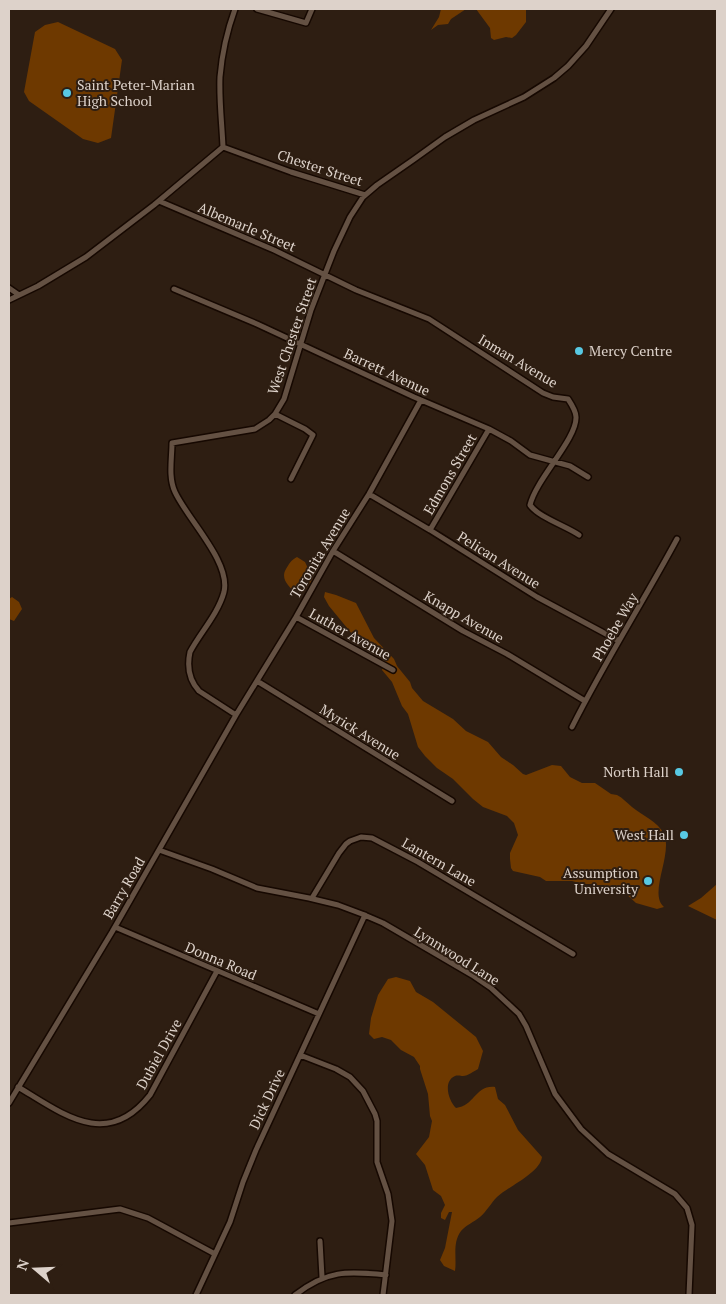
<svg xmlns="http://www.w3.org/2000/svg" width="726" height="1304" viewBox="0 0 726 1304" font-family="'PT Serif',serif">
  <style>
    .green { fill: #6e3900 }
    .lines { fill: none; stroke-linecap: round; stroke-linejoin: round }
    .minor-casing { stroke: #160801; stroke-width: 8 }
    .minor { stroke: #645143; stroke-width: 5 }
    .poi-dot { fill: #58c9e3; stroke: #2e1e12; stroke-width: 2 }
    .labels { text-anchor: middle; stroke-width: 4; stroke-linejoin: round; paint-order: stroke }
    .poi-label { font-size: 14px; fill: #ddd2ca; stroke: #2e1e12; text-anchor: end }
    .street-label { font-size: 14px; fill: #ddd2ca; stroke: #2e1e12 }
  </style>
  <rect width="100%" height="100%" fill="#2e1e12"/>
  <path class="green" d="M441,9H466L451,19L448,24L438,25L431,30L439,17Z
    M476,9H526V22L516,35L512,38L506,37L494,40L491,38L490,28Z
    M58,22L115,49L122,60L111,138L98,143L83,139L29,101L24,92L35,32L45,25Z
    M297,557L305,562L313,579L304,592L296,594C289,586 280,579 286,569C289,564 291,560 297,557Z
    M325,592L336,595L356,603L374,638L394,659L397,666L410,682L412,688L423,701L453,719L466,731L488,742L501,757L513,765L523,774L526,775L552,765L561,766L570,777L582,783H595L611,794L617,795C623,798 627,803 632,807C642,815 658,822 664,834C673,854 648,894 664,907L657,909L636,903L624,892L594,884H583L572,881H546L540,877L513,871L511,868L510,859V853L518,835L514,823L507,816L483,807L473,799L453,779L437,768L425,756L418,747L408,714L402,706L392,682L382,670L384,663L379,653L357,640L329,606L324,597Z
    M12,597L19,602L22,609L14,621L9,619V599Z
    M717,884V920L688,906L701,898Z
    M396,977L410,981L416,992L433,1002L476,1037L483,1051L478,1069C474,1071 468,1076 463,1076C461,1076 458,1075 455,1076C443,1081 448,1100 456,1108C475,1106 475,1085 495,1087L498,1099L505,1105L518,1130L542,1157C540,1173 509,1186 497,1197C491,1203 487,1211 480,1217C474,1222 466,1225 461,1231C452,1243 457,1258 455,1271L444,1266L440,1260L445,1248L452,1212H449L445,1220L441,1218V1213L445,1205L441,1196L433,1190L425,1165L416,1154L429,1137L432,1121L430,1116L428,1094L420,1069V1066L414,1057L401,1050L391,1040L382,1037L374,1039L369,1034L371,1018L378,995L388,979Z"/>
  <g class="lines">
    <g class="minor-casing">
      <path id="minor" d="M257,9L306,23L312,9
        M223,147L291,172L365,195
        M223,147C222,124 219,100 220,77C222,53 227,31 235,9
        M159,201L274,250L356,290L429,319L543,393L553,397L568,399C572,405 576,411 576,417C577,439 536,479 530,505C538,517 566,526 579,535
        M9,288L19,295
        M174,289L257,324L414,397L489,429L511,441L530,455L570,466L588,477
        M9,300L38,286L86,257L154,205L223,147
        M275,414L305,429L313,435L291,479
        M369,494L430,530L537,597L619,641
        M430,530L489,429
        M333,551L463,631L507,654L585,701
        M296,617L393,670
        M257,681L452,801
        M236,715L296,617L333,551L369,494L421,400
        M572,727C604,663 643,602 677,539
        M159,850L212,869L257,888L309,898L338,905L362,914L383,923L472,975L491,988L519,1014L526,1026L555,1094L581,1129L608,1154L675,1194L687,1208L692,1225L689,1295
        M312,898L339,853L346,844L350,841L361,837L372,838L418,862L573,954
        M115,927L319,1014
        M300,1055L336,1069L350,1077L363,1091L375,1114L377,1121V1162L388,1194L392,1221L383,1295
        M18,1087C63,1114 107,1150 150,1095L217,971
        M9,1103L112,932L236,715L199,691C189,680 187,666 190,652C200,633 218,614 224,592C231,562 188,520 175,492C168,477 172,458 172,443L255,429L269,420L275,414L284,399L311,310L334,251L350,217L363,197L377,185L413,160L445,137L474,120L524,97L554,78L568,66L586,46L611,9
        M9,1223L120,1209L148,1218L215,1254
        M320,1241L322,1277
        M196,1295L230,1222L243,1182L256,1150L365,915
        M295,1295C327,1270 347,1271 386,1275"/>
    </g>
    <use href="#minor" class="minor"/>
  </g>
  <g class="poi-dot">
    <circle cx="67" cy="93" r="5"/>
    <circle cx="579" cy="351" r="5"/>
    <circle cx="679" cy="772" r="5"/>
    <circle cx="684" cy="835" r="5"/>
    <circle cx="648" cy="881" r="5"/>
  </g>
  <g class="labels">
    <g class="poi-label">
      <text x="77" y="90" text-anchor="start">Saint Peter-Marian<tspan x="77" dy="16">High School</tspan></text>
      <text x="589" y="356" text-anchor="start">Mercy Centre</text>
      <text x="669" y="777">North Hall</text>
      <text x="674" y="840">West Hall</text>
      <text x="638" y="878">Assumption<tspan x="638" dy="16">University</tspan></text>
    </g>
    <g class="street-label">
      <text transform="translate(320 168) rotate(18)" y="5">Chester Street</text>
      <text transform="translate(247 227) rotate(23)" y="5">Albemarle Street</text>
      <text transform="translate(292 336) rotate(-71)" y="5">West Chester Street</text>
      <text transform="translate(518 361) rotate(31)" y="5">Inman Avenue</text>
      <text transform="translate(387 372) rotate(25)" y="5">Barrett Avenue</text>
      <text transform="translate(450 474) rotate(-60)" y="5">Edmons Street</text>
      <text transform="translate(320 553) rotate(-59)" y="5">Toronita Avenue</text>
      <text transform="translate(499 560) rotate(32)" y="5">Pelican Avenue</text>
      <text transform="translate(464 617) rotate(30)" y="5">Knapp Avenue</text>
      <text transform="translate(615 627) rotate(-60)" y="5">Phoebe Way</text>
      <text transform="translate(350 634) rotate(29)" y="5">Luther Avenue</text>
      <text transform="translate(360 732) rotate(32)" y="5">Myrick Avenue</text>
      <text transform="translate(439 862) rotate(30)" y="5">Lantern Lane</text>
      <text transform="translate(124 888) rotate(-60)" y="5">Barry Road</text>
      <text transform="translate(457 956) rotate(32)" y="5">Lynnwood Lane</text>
      <text transform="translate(221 961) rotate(23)" y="5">Donna Road</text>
      <text transform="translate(159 1054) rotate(-61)" y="5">Dubiel Drive</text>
      <text transform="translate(267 1099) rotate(-65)" y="5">Dick Drive</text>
    </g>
  </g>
  <rect width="726" height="1304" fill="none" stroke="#ddd2ca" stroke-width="20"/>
  <g transform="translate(35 1269) rotate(289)" stroke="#2e1e12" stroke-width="4" paint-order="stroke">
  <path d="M0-4L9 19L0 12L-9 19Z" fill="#ddd2ca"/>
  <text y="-8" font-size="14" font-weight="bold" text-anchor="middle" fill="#ddd2ca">N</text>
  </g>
</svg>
